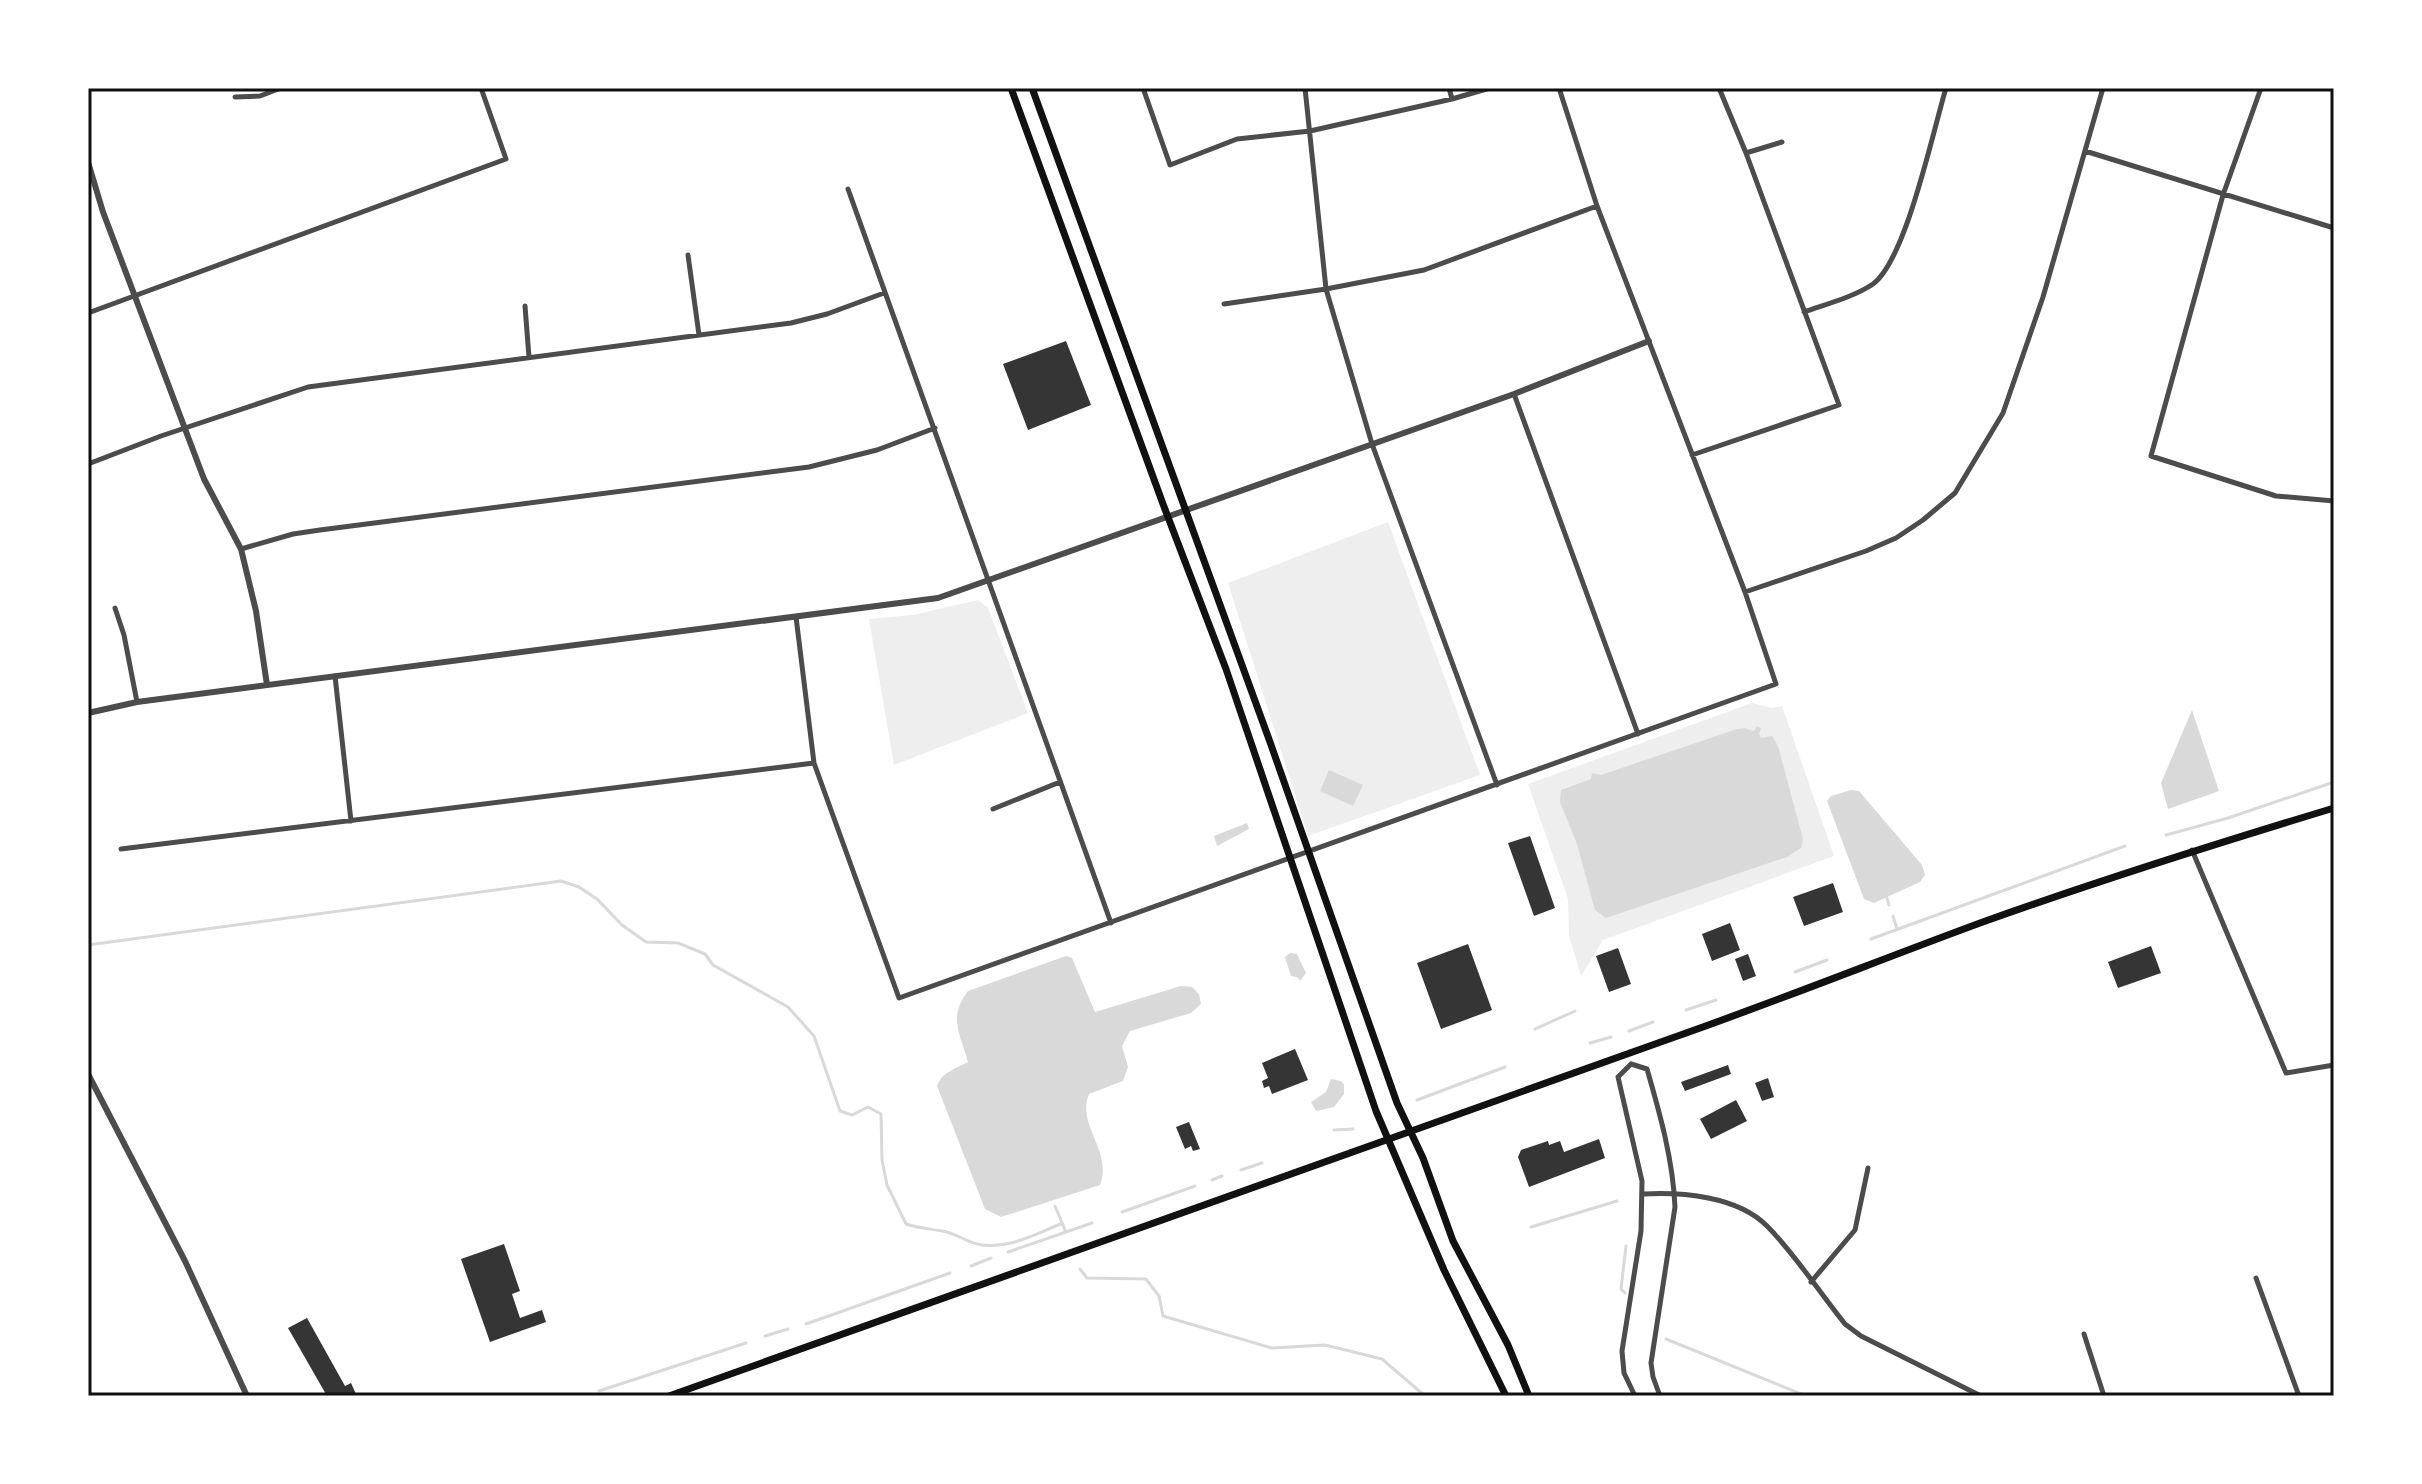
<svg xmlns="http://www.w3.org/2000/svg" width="2422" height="1484" viewBox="0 0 2422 1484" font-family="Rubik,sans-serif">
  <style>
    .green { fill: #eee }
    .water { fill: #d9d9d9 }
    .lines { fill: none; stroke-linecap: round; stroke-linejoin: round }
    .stream { stroke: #d9d9d9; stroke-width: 3 }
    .building { fill: #353535 }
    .minor { stroke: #4c4c4c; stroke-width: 5 }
    .tertiary { stroke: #4c4c4c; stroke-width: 6 }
    .secondary { stroke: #111; stroke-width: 7 }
    .neatline { fill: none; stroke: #111; stroke-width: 3 }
  </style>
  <rect width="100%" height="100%" fill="#fff"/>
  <path class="green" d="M1388,522L1480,775L1308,836L1228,583Z
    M978,600L988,608L1028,713L894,765L869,619L913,615Z
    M1752,703L1772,708L1782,706L1834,856L1603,940L1581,976L1569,936L1568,899L1528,784Z"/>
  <path class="water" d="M2192,710L2219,791L2168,809L2161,783Z
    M1757,726L1761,728L1759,734L1761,738L1772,736L1778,746L1803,839L1801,848L1787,857L1606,918L1595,910L1577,844L1560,802L1561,790L1591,779L1592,773L1601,775L1737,729L1744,728L1754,731Z
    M1329,770L1363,785L1353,806L1320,791Z
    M1851,790L1859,791L1922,865L1925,875L1920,882L1874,903L1864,899L1827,801L1831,796Z
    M1247,823L1249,829L1217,846L1214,836Z
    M1290,953L1297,954L1306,973L1300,981L1297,977L1291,976L1285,957Z
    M1066,956L1072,958L1095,1012L1181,986L1192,987L1199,994L1201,1004L1191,1013L1130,1031L1122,1046L1128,1067L1123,1081L1089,1094C1076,1125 1113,1151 1100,1185L1001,1217L985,1209L937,1086C942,1072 955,1069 968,1062C960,1033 948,1017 968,991Z
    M1331,1079L1341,1081L1344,1084V1094L1334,1107L1316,1111L1311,1102L1326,1092Z"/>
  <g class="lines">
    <path class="stream" d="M2166,835L2228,818L2334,782
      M1886,895L1889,905
      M1893,916L1897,929
      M1871,939L2125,846
      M88,945L561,881L579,887L597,899L622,925L646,942L678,943L705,954L713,965L788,1007L814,1036L840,1111L852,1115L868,1107L881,1114L882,1160L887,1185L906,1224C918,1228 930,1229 942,1231C955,1233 965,1241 977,1244C1006,1251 1035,1234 1061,1224
      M1795,972L1827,960
      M1686,1010L1716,1000
      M1535,1029L1575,1011
      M1629,1031L1653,1022
      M1590,1043L1611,1037
      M1417,1100L1505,1067
      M1334,1130L1353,1129
      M1241,1170L1262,1163
      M1212,1180L1222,1176
      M1055,1206L1065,1230
      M1122,1212L1195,1186
      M1531,1227L1617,1201
      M1008,1252L1092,1223
      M971,1266L991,1258
      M1080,1269L1087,1278L1146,1279L1159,1296L1163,1316L1272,1348L1325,1345L1382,1359L1425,1396
      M1625,1293L1621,1289L1626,1246
      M806,1324L950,1273
      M765,1336L788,1329
      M1666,1339L1806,1396
      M599,1391L746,1343"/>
  </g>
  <path class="building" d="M1066,341L1091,405L1028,430L1003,364Z
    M1530,836L1555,908L1534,916L1508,843Z
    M1833,883L1843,912L1804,926L1793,897Z
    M1730,923L1740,950L1712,961L1702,934Z
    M1468,944L1492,1010L1441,1029L1417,963Z
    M2151,946L2161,973L2118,988L2108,962Z
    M1618,948L1631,984L1609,992L1596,956Z
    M1748,954L1756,976L1743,981L1735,959Z
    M1295,1049L1308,1080L1272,1094L1269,1086L1264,1088L1262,1081L1268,1078L1262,1063Z
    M1728,1065L1731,1074L1685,1091L1681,1082Z
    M1768,1078L1774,1097L1762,1101L1755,1083Z
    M1736,1100L1747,1121L1711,1139L1700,1119Z
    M1189,1122L1200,1149L1193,1151L1191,1146L1185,1149L1176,1127Z
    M1599,1139L1605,1158L1529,1187L1518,1157L1521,1150L1548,1141L1549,1145L1560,1141L1564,1152Z
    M504,1244L520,1291L512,1294L520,1318L542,1310L546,1322L490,1342L461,1259Z
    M307,1318L345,1386L351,1383L356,1394L353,1396H327L288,1328Z"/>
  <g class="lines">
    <path class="minor" d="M1143,88L1170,165L1237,139L1310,131L1452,99L1490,88
      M1305,88L1326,289L1372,444L1497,785
      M1449,88L1452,99
      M2261,88L2223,195L2151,456L2276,496L2334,501
      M235,97L260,96L281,88
      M2085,151L2334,228
      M1746,153L1782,142
      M848,189L1111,923
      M688,255L699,335
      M1224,304L1326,289L1424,270L1597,206
      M525,306L529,357
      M1804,312C1826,304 1854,297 1873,284C1906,260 1933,131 1946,88
      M88,313L506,159L481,88
      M1514,394L1638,734
      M1692,455L1839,405L1746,153L1719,88
      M88,464L161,436L308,387L791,323L827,314L884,293
      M241,549L293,534L320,530L809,467L877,450L935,428
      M1745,592L1866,551L1896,538L1923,520L1955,493L2003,413L2043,297L2103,88
      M115,608L124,635L137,702
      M796,617L814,763L899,998L1776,684L1745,592L1597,206L1559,88
      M335,676L351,821
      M993,809L1060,782
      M121,849L814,763
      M2192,850L2286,1073L2334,1065
      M1631,1064L1647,1069C1660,1114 1673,1160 1675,1207L1651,1363L1653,1377L1660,1396
      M1631,1064L1618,1077L1642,1181L1641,1231L1622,1351L1624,1373L1635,1396
      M1643,1194C1682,1192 1737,1196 1767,1226C1794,1253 1820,1293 1845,1324L1861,1336L1981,1396
      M2256,1278L2299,1396
      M1811,1282L1855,1230L1868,1168
      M2084,1334L2104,1396"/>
    <path class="tertiary" d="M88,162L103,212L204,479L241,549L256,611L267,685
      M88,713L137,702L938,598L1514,394L1649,341
      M88,1074L185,1261L247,1396"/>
    <path class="secondary" d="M1011,88L1163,504L1226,669L1376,1111L1444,1270L1506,1396
      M1032,88L1270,742L1397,1103L1423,1158L1453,1241L1508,1345L1529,1396
      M669,1396C1002,1274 1337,1156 1672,1038C1775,1002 1877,961 1980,923C2097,881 2215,844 2334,808"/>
  </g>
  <rect width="2422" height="1484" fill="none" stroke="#ffffff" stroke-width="180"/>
  <rect x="90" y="90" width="2242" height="1304" class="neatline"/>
</svg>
